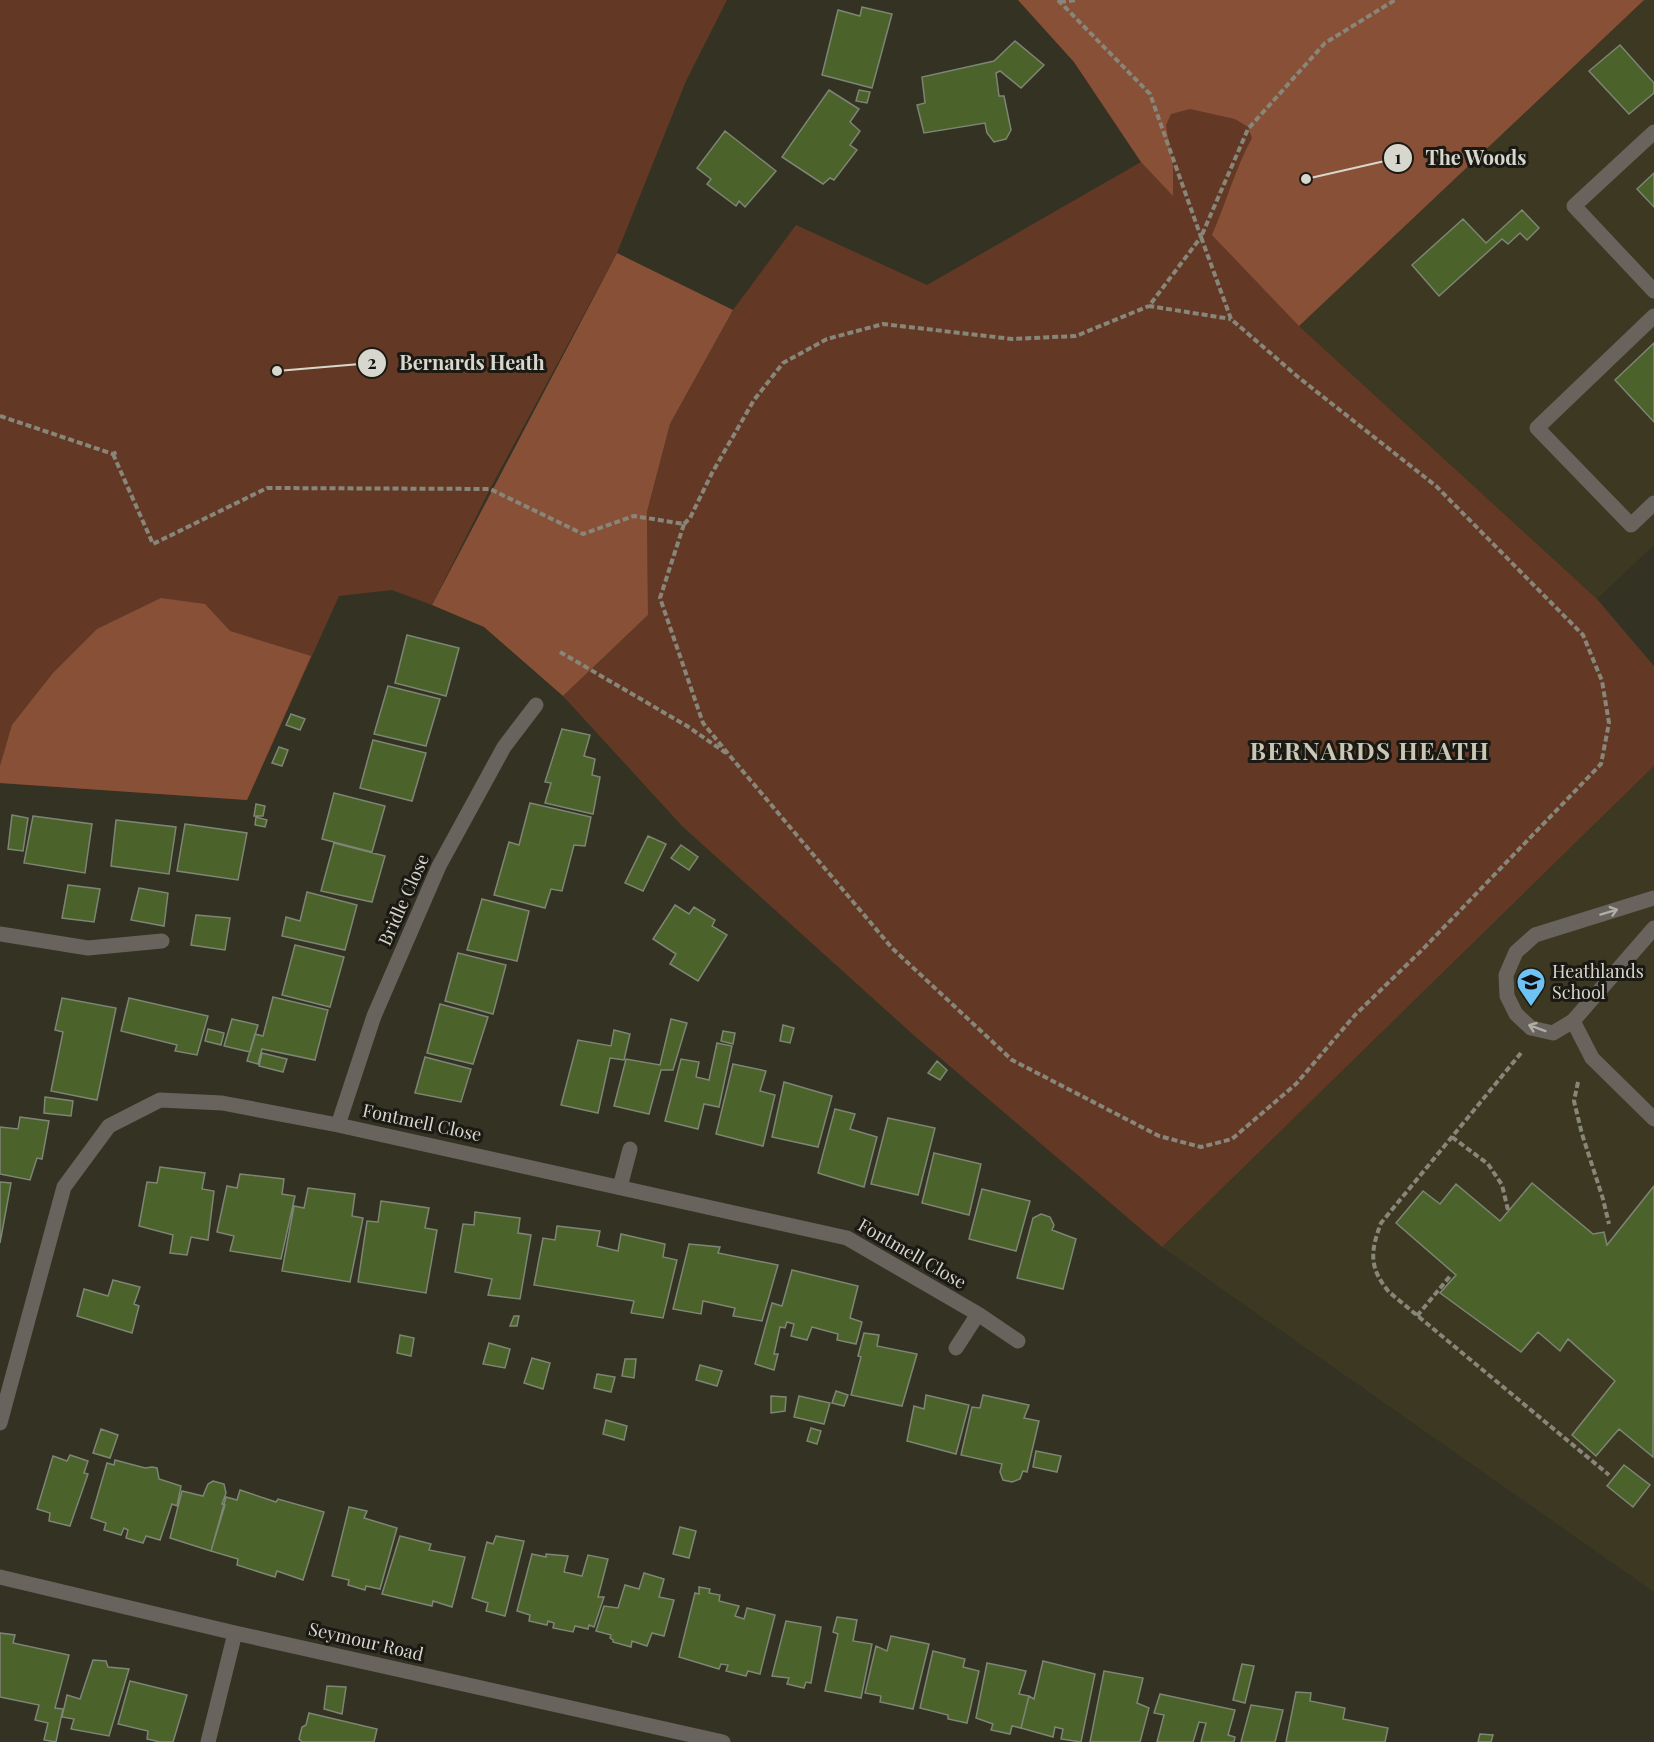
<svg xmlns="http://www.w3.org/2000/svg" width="1654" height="1742" viewBox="0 0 1654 1742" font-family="'Playfair Display',serif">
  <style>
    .built { fill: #3c3822 }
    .green { fill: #633926 }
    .forest { fill: #885036 }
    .building { fill: #4c622b; stroke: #7d8575; stroke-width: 1.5 }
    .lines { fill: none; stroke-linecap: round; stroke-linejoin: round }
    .path { stroke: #878679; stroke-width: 4; stroke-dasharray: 6 3; stroke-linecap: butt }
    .lane { stroke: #68635d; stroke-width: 15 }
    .street { stroke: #68635d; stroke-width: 15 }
    .oneway { stroke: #b1aea6 }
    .labels { text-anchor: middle; stroke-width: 6; stroke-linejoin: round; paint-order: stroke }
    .street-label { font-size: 18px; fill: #d8d7cd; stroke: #1b1913 }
    .poi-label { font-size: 18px; fill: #d8d7cd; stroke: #1b1913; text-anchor: start }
    .district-label { font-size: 24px; font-weight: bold; letter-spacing: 1.5px; fill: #cac7b4; stroke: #1b1913 }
    .leader { fill: none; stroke: #d8d7cd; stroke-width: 2 }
    .callout-dot { fill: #d8d7cd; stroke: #1b1913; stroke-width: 2 }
    .mark-label { font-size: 18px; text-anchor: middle; font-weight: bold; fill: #111 }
    .callout-label { font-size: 20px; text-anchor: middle; font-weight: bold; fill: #d8d7cd; stroke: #1b1913; stroke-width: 6; stroke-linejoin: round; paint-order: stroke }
  </style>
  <rect width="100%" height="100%" fill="#343223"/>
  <path class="built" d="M1644,0H1654V545L1597,599L1299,326Z
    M1654,766V1592L1162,1247Z"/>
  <path class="green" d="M0,0H727L686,81L617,253L490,489L432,605L392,590L339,596L247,800L0,783Z
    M1018,0H1644L1299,326L1597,599L1654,666V766L1162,1247L918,1039L682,826L563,696L648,615L647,512L670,424L733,310L796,225L927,285L1141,162L1074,62Z"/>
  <path class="forest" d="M1018,0H1644L1299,326L1212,235C1226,203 1235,169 1252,138L1248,127L1235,119L1190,109L1171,114L1166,125L1173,167V196L1141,162L1074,62Z
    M617,253L733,310L670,424L647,512L648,615L563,696L484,627L432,605Z
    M161,598L205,604L230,631L311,656L247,800L0,783V766L12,725L53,673L97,629Z"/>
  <path class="building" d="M862,7L892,14L872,88L822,75L838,10L860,16Z
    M1015,41L1044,65L1021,88L1000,71L996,73L999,96H1004L1011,130L1006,139L994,142L987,133L985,123L924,133L917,105L925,103L922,77L994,61Z
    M1620,45L1654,83V93L1629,114L1589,71Z
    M829,90L859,109L850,122L860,131L850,145L857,150L834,180L830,178L823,184L782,157Z
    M859,90L870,92L867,103L856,101Z
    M725,131L776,171L745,207L739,201L736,206L707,184L711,179L697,168Z
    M1654,173V207L1637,189Z
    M1522,210L1539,228L1527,240L1520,233L1508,244L1502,239L1439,296L1412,265L1463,219L1486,243Z
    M1654,343V422L1615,380Z
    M407,635L459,648L446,696L395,683Z
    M388,686L440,699L426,746L374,734Z
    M291,714L305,719L300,730L286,725Z
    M562,729L590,735L584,756L595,759L592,775L600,777L593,814L545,803L551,783L545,782Z
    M373,740L426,753L412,801L360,788Z
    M279,747L288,750L282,766L272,763Z
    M334,793L385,806L372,852L322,839Z
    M530,803L591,817L585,846L574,845L562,891L551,889L545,908L494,895L509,842L519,845Z
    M256,804L265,806L263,816H254Z
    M12,815L28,818L23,851L8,849Z
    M33,816L92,824L85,873L24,863Z
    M256,817L267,820L265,827L255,825Z
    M116,820L176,827L169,874L111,866Z
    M185,824L247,833L238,880L177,871Z
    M648,836L666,844L643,891L625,883Z
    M334,843L385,856L372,902L321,891Z
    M681,845L698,857L689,870L671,858Z
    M68,885L100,889L94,922L62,918Z
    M139,888L168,893L164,926L131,920Z
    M307,892L357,905L345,950L282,936L286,917L300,921Z
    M482,899L529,911L517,961L467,950Z
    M675,905L689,914L694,907L715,920L712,926L727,935L698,981L670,964L676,954L653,939Z
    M196,915L230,918L225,950L191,945Z
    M295,945L344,957L330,1007L282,995Z
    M458,953L506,965L493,1014L445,1001Z
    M273,997L328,1010L315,1060L262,1049L258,1064L247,1061L255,1034L263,1036Z
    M62,998L116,1008L97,1100L51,1091L63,1032L55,1030Z
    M129,998L208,1016L197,1055L175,1051L177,1045L121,1031Z
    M440,1004L488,1017L473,1064L427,1053Z
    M232,1019L258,1025L250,1052L224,1046Z
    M671,1019L687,1023L673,1070H661L649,1114L614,1106L626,1059L660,1065Z
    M783,1025L794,1028L790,1043L780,1041Z
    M208,1029L224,1033L221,1045L205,1041Z
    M614,1030L630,1034L624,1060L610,1058L598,1113L561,1105L578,1040L611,1046Z
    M723,1031L735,1033L733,1044L721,1041Z
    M717,1043L732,1046L719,1107L704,1104L698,1129L665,1121L681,1059L699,1062L696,1077L709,1080Z
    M262,1053L287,1059L283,1072L259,1066Z
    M425,1057L471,1069L461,1102L415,1093Z
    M937,1061L947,1070L940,1080L928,1073Z
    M733,1064L766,1071L760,1091L775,1095L763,1146L716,1134Z
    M784,1082L832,1096L818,1147L772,1137Z
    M45,1097L73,1101L71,1116L44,1113Z
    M835,1109L855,1114L850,1129L877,1137L864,1187L818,1173Z
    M20,1117L49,1121L42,1159L37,1158L30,1180L0,1174V1127L18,1129Z
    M888,1118L935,1128L918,1195L871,1184Z
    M934,1153L981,1164L969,1215L922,1203Z
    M160,1167L205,1173L202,1189L214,1191L208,1240L191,1237L187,1255L170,1253L173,1235L139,1226L147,1182L157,1183Z
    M240,1174L284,1179L282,1194L295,1196L281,1259L230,1251L234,1236L217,1232L227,1186L237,1188Z
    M0,1182L11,1183L0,1243Z
    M1532,1183L1593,1234L1604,1232L1607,1245L1654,1186L1653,1457L1619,1429L1596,1456L1572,1435L1615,1381L1568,1339L1560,1351L1538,1332L1521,1352L1440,1293L1456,1275L1396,1223L1423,1191L1440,1204L1456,1184L1500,1221Z
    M308,1188L355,1194L352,1216L363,1218L350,1282L282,1271L294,1206L304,1208Z
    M982,1189L1030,1201L1016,1251L969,1239Z
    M381,1201L429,1208L425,1228L437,1230L426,1293L358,1282L367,1221L378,1222Z
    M475,1212L520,1218L518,1233L531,1235L520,1299L488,1295L492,1279L455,1272L463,1224L474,1225Z
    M1041,1214L1050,1217L1054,1225L1052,1230L1076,1239L1063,1289L1017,1278L1033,1218Z
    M557,1226L600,1231L597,1246L618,1251L621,1234L665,1244L663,1257L677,1260L663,1318L631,1313L634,1301L534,1285L543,1238L555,1240Z
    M689,1244L720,1247L718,1253L778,1265L762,1321L733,1316L735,1308L703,1301L701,1314L673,1309Z
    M792,1270L858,1286L850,1318L862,1322L856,1344L837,1340L838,1334L812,1327L807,1340L791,1336L794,1324L787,1322L785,1328L780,1327L774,1354H778L774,1370L755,1364L772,1303L782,1306Z
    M113,1280L140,1287L134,1304L139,1306L132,1333L77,1316L84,1289L108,1296Z
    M514,1316H519L517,1326H510Z
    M864,1333L879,1335L877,1346L917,1354L902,1406L851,1395L861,1357L858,1356Z
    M400,1335L414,1338L411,1356L397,1353Z
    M489,1343L510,1349L505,1368L483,1364Z
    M532,1358L550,1363L543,1389L524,1383Z
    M625,1359H636L634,1378L622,1376Z
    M700,1365L722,1371L717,1386L696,1380Z
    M597,1374L615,1377L611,1392L594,1388Z
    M836,1391L848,1395L844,1406L832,1403Z
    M926,1395L969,1405L956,1454L907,1441L914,1406L924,1409Z
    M983,1395L1029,1405L1024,1418L1039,1421L1027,1472L1023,1471L1020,1479L1012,1482L1003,1480L1000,1472L1002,1464L961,1455L972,1407L980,1408Z
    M771,1396L786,1397L785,1411L771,1413Z
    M799,1396L830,1403L824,1424L794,1417Z
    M606,1420L627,1426L624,1440L603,1434Z
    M811,1428L821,1431L817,1444L807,1441Z
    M101,1429L118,1435L110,1458L93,1453Z
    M1036,1451L1061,1456L1057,1472L1033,1467Z
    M70,1455L88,1461L84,1473L88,1474L70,1526L49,1521L50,1513L37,1509L53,1456L67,1461Z
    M115,1460L145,1468L152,1467L157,1468L159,1479L181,1486L177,1506L172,1504L160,1540L146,1536L143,1543L126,1538L128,1530L124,1528L121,1535L104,1530L106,1523L91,1518L107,1463L114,1465Z
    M1624,1465L1650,1485L1633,1507L1607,1486Z
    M213,1481L224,1484L226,1493L222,1504L225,1505L211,1551L170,1538L182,1491L203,1496L208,1484Z
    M240,1490L276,1502L278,1499L324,1512L303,1580L277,1571L275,1577L237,1565L238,1559L211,1551L226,1497L237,1500Z
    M349,1507L367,1511L364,1518L397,1528L380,1589L366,1586L365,1590L348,1585L349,1580L332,1576Z
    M680,1527L696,1531L689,1558L673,1554Z
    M400,1536L431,1544L429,1550L465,1557L452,1607L433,1601L432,1606L382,1594Z
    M496,1536L524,1541L505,1616L486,1611L488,1603L472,1598L487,1542L493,1544Z
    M532,1554L546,1557V1554L568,1556L564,1572L582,1576L588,1555L608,1559L598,1597H604L594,1627L589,1625L588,1629L575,1626L573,1632L553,1628L554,1623L548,1621L547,1625L529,1621L530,1615L517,1611Z
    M644,1573L664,1579L659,1597L674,1600L664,1636L652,1633L647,1646L632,1641L631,1647L613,1642V1640L610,1638L611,1635L596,1631L604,1606L618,1608L625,1585L639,1589Z
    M699,1587L710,1589L709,1593L720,1595L719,1601L739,1606L735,1616L744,1619L747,1608L775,1615L760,1674L748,1671L746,1676L726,1671L728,1665L721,1664L719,1669L679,1657L695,1593L699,1594Z
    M837,1617L857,1620L853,1641L872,1644L861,1698L825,1691L838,1634L833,1632Z
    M786,1621L821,1627L811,1683L806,1682L804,1688L787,1684L789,1678L772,1676Z
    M0,1633L15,1635L13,1643L69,1655L55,1708L63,1709L56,1742L44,1740L48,1723L35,1720L39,1705L0,1697Z
    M891,1636L929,1644L913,1709L880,1702L881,1696L865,1693L876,1646L887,1651Z
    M933,1651L965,1659L963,1667L979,1671L967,1723L948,1719V1715L920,1708Z
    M93,1660L106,1661L108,1667L129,1669L109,1736L71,1729L74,1719L62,1717L67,1695L80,1699Z
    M1043,1661L1095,1674L1081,1742L1061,1739L1063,1729L1055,1727L1053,1737L1021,1728L1029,1696L1034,1699Z
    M987,1663L1026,1671L1019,1694L1029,1696L1021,1728L1012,1726L1010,1734L991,1730L993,1724L976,1718Z
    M1242,1664L1254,1666L1245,1703L1233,1700Z
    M1104,1671L1143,1678L1137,1703L1149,1708L1140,1742H1090Z
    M130,1681L187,1695L173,1742H160L147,1739L148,1731L118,1724Z
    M327,1686L346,1687L342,1714L324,1709Z
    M1296,1692L1311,1693L1310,1701L1345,1708L1343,1719L1388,1728L1385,1742H1286Z
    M1160,1694L1235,1710L1228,1735L1235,1737L1234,1742H1201L1206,1723L1199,1722L1193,1742H1157L1164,1715L1154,1713Z
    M1251,1705L1283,1710L1275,1742H1241Z
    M309,1713L377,1729L374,1742H302L299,1739L302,1727L306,1725Z
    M1480,1734L1493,1735L1491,1742H1478Z"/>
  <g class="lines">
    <path class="path" d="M1058,0L1150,94L1201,237L1149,306L1231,319
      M1060,2L1077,0
      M0,416L113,454L119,451
      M113,454L153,544L267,488L490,489L583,534L634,516L684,524L660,598L703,723L730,756L892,948L1012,1060L1159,1136L1201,1147L1232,1139L1296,1084L1355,1015L1422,950L1601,764L1609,723L1602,681L1583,635L1436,486L1298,377L1231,319L1201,237L1248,129L1325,43L1395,0
      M684,524L690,518L712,473L754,400L783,363L827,339L883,324L1012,339L1076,336L1149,306
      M560,652L687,726L726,753
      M1521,1053L1381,1223C1370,1252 1369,1268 1389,1292L1609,1475
      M1578,1082L1574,1101L1582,1134L1603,1199L1609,1224
      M1452,1137L1488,1164L1502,1185L1508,1210
      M1417,1316L1451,1275"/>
    <path class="lane" d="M1654,132L1574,206L1654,291
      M1654,316L1537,428L1631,525L1654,503
      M1573,1021L1592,1058L1654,1119"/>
    <path class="street" d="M1654,898L1535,935L1516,952L1506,975L1507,996L1516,1014L1531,1028L1553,1033L1573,1021L1654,928
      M0,934L88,948L162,941
      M338,1125L374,1016L439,866L504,747L536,705
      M620,1187L630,1149
      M956,1348L978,1314
      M0,1423L64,1187L109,1126L160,1100L222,1103L338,1125L847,1238L978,1314L1018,1341
      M0,1577L235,1633L723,1742
      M208,1742L235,1633"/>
  </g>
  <defs><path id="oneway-shaft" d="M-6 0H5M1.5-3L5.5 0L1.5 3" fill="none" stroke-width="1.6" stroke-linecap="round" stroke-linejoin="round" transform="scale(1.5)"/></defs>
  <g class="oneway">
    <use href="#oneway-shaft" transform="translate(1609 912) rotate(-17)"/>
    <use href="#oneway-shaft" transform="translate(1537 1028) rotate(-160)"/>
  </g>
  <defs>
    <g id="school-pin" transform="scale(1.5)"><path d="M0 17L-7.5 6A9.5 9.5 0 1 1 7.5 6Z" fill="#6fc2f4" stroke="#1b1913"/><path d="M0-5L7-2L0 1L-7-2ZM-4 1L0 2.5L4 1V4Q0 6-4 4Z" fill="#111"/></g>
  </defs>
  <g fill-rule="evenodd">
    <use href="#school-pin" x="1531" y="982"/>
  </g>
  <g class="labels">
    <g class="street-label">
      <text transform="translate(404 900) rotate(-66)" y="6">Bridle Close</text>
      <text transform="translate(422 1123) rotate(12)" y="6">Fontmell Close</text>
      <text transform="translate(912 1254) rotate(30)" y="6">Fontmell Close</text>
      <text transform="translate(366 1642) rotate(13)" y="6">Seymour Road</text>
    </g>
    <g class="poi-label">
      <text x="1552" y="978">Heathlands<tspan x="1552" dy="21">School</tspan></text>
    </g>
    <g class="district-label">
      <text x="1370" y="760">BERNARDS HEATH</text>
    </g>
  </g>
  <path class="leader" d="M1306 179L1398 158M277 371L372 363"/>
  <g class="callout-dot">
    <circle cx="1306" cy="179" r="6"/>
    <circle cx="277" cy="371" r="6"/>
    <circle cx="1398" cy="158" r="15"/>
    <circle cx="372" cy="363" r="15"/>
  </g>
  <g class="mark-label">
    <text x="1398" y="164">1</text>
    <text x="372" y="369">2</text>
  </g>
  <g class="callout-label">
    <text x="1476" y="165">The Woods</text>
    <text x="472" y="370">Bernards Heath</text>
  </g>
</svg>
